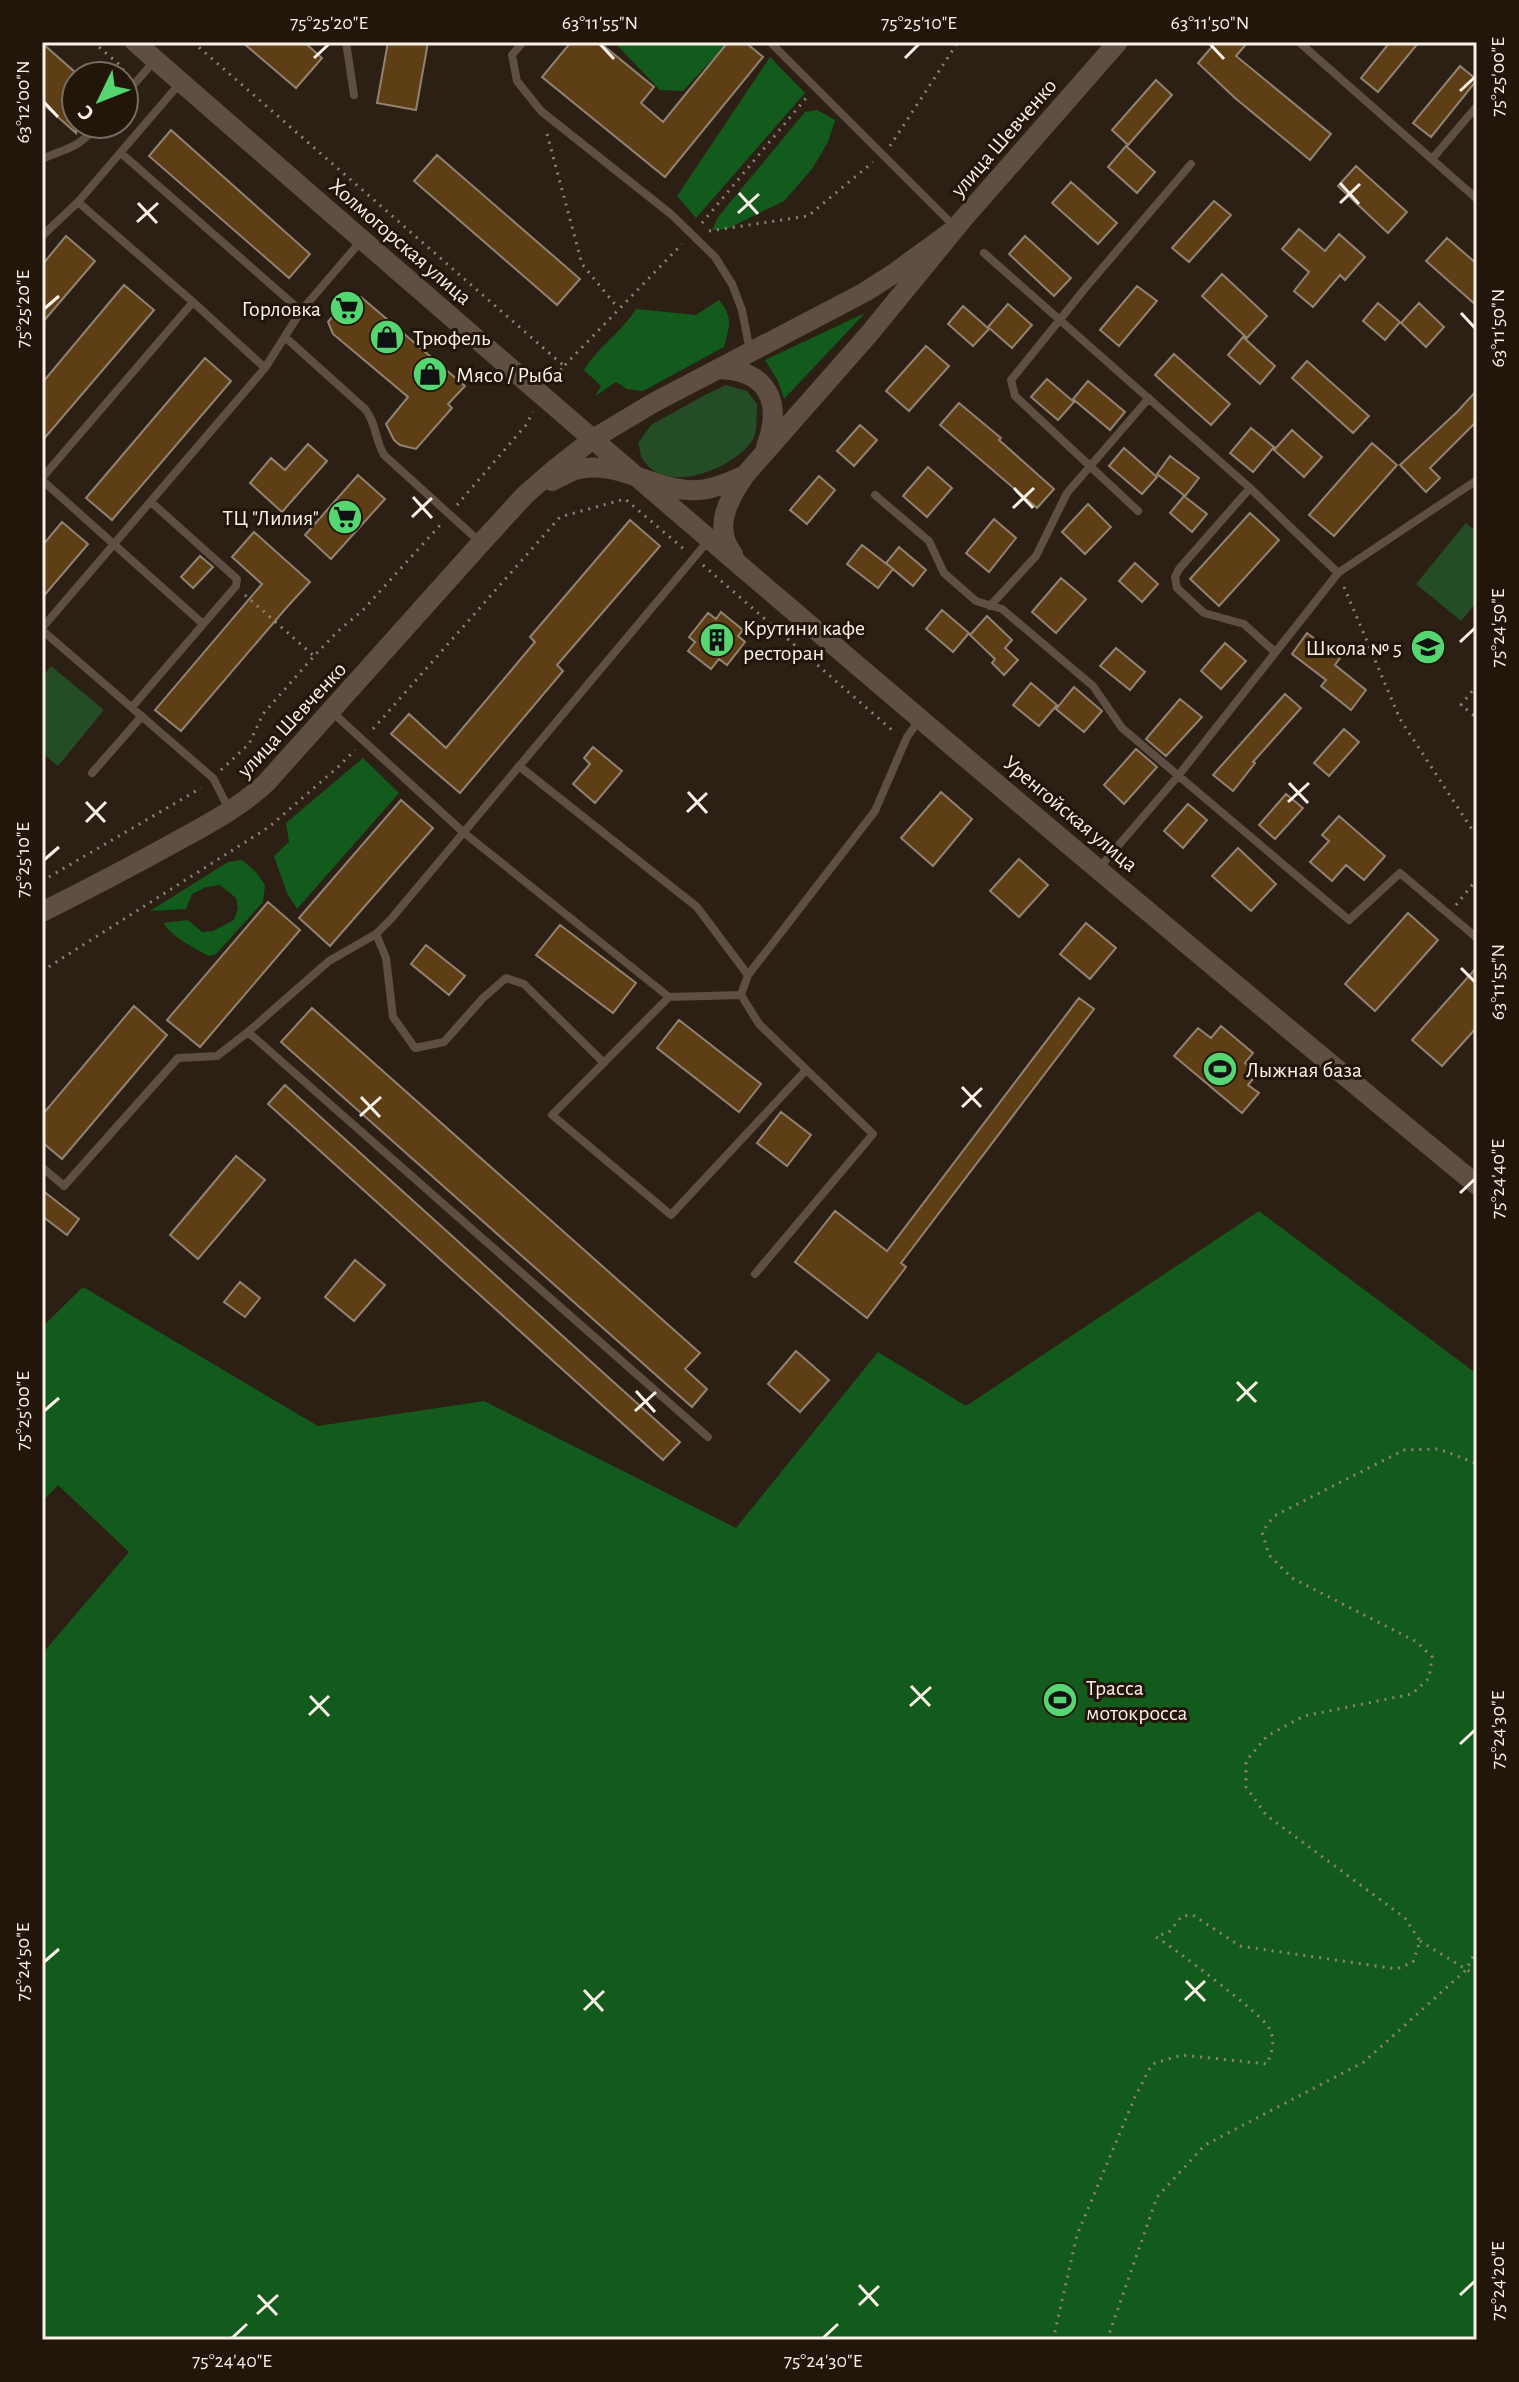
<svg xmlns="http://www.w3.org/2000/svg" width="1519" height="2382" viewBox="0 0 1519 2382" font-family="'Alegreya Sans',sans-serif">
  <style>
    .green { fill: #244d26 }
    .forest { fill: #135b1c }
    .building { fill: #5e3e15; stroke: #918273; stroke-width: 2 }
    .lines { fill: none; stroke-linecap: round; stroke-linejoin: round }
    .path { stroke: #8d8279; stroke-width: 3; stroke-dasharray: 2 6; stroke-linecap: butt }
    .service { stroke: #5e4f42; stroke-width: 8 }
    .tertiary { stroke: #5e4f42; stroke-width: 20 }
    .ticks { fill: none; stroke: #f9f0e8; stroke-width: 3 }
    .labels { text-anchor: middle; stroke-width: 6; stroke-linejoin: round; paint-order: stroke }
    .street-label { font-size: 22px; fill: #f9f0e8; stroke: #22160a }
    .poi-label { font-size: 22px; fill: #f9f0e8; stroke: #22160a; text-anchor: start }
    .neatline { fill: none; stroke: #f9f0e8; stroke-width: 3 }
    .ticks-label { font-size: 20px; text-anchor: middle; fill: #f9f0e8 }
  </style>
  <rect width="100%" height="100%" fill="#2c1f14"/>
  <path class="green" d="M726,385L747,391L757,404C756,415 758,432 752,441C733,469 667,495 644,461C640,457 640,449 638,443L651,425L705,395Z
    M1466,523L1477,532V602L1461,621L1416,584Z
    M51,666L104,710L58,766L42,753V677Z"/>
  <path class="forest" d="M614,42H728L683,91L660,90Z
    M770,57L805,93L696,218L677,196Z
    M817,110L835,120L828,142L812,169L784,201L727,229L712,230L718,217L805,112Z
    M719,300C734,318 729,326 724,347L643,391L627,389L616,382L595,396L601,386L584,370C598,347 622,332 636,309L696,315Z
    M865,313L784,399L778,381L765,360Z
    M363,758L399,793L297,909L287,893L274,856L289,842L286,823Z
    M242,860L256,872L265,885L263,902L216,954L209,956C192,947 175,939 163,923L188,920L202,932L213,931L234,920L238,908L236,898L220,885L206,887L192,894L186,909L150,911L228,862Z
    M1259,1211L1477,1374V2340H42V1654L129,1552L58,1485L42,1502V1327L83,1287L318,1426L484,1401L736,1528L878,1352L966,1406Z"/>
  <path class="building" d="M242,42H304L322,58L296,88Z
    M388,42H428L416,110L377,103Z
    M571,42H599L654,87L641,103L663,122L728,42H745L763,57L665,177L542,77Z
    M1216,42H1248L1236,56L1331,134L1310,160L1235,98L1198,63Z
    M1390,42H1419L1378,92L1361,78Z
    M42,43L76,73V133L42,103Z
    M1460,66L1477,80L1431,137L1413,123Z
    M1156,80L1172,95L1128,145L1112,130Z
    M171,130L310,254L289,278L149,156Z
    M1126,146L1155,172L1137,193L1108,167Z
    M437,155L580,279L557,305L414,181Z
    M1356,166L1407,212L1388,233L1338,186Z
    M1071,182L1117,223L1098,244L1052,203Z
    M1214,201L1231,215L1189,262L1172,248Z
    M1299,229L1325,251L1339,234L1365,257L1345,280L1340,275L1313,307L1294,291L1309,272L1282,249Z
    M66,236L95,261L42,323V265Z
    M1025,236L1071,278L1054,296L1009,254Z
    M1447,238L1477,264V306L1426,261Z
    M1222,274L1267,316L1247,338L1202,296Z
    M124,285L154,310L42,441V383Z
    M1137,286L1157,301L1119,346L1100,330Z
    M361,297L465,386L448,404L452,408L416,449L400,445L394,440L386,424L408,397L333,334L328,322L347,299Z
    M1378,303L1400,322L1385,340L1363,321Z
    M1419,303L1444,327L1426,347L1401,323Z
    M1008,304L1032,325L1012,348L988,327Z
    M963,306L989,329L973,346L948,324Z
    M1243,337L1275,366L1260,384L1228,355Z
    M926,346L949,366L909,411L886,391Z
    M1174,354L1230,404L1211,425L1155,375Z
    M205,358L231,381L112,520L86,498Z
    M1307,361L1369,416L1353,433L1292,378Z
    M1047,379L1074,402L1058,420L1031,397Z
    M1088,381L1125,412L1110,430L1073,399Z
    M1477,390V421L1430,468L1440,478L1426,492L1400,465L1457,412Z
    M959,403L1001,438L999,440L1054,489L1037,508L940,425Z
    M860,425L877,440L854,466L837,451Z
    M1251,428L1274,447L1253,472L1230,453Z
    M1292,430L1322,457L1304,477L1274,450Z
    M1372,443L1397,465L1334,536L1309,515Z
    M308,444L327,461L282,512L250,483L271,458L285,470Z
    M1124,448L1157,477L1142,494L1109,466Z
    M1170,456L1199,478L1185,496L1157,474Z
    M928,467L952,488L927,517L903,496Z
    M358,475L385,499L331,559L305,535Z
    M819,476L835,490L807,524L790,510Z
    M1184,496L1207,514L1192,532L1170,513Z
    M1088,504L1111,527L1085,554L1062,532Z
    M1250,513L1279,540L1219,606L1190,579Z
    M994,519L1016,538L989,572L966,553Z
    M630,520L660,546L557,665L563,671L460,793L391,734L409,714L446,748L535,642L530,637Z
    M62,522L88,544L42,598V546Z
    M254,532L310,582L287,607L181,731L155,710L262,584L232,557Z
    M862,545L893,569L878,588L847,564Z
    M899,547L926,570L913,586L886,563Z
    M200,556L213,567L193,588L181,577Z
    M1135,563L1158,584L1142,602L1119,581Z
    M1061,578L1086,599L1056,633L1032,612Z
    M942,610L969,633L953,652L926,629Z
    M721,612L743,630L738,636L745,642L727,665L719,659L711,669L688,651L695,642L689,637L708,613L716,619Z
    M987,616L1012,640L1005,648L1018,660L1004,675L992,663L995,659L970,635Z
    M1307,633L1340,658L1335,665L1366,690L1351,710L1321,686L1326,680L1292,654Z
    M1225,643L1246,661L1221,689L1201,671Z
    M1116,648L1145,672L1130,690L1100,666Z
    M1031,683L1057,705L1039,726L1013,705Z
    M1074,687L1102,711L1084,732L1056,709Z
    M1285,694L1301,708L1253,762L1255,763L1233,791L1213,775Z
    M1180,699L1202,717L1166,756L1146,739Z
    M1344,729L1359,742L1329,776L1314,763Z
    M593,747L622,771L595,803L573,784L590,764L584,758Z
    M1136,749L1157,767L1124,804L1104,785Z
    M941,792L972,819L933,866L901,838Z
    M1286,794L1303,808L1275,839L1259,825Z
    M401,800L433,828L330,946L299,918Z
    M1188,804L1207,820L1183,848L1164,831Z
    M1339,816L1385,856L1364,880L1346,865L1332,881L1310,862L1329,841L1322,835Z
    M1238,848L1276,884L1251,911L1212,876Z
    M1019,859L1048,885L1019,917L990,891Z
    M268,902L300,930L200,1047L167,1020Z
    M1408,913L1438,940L1375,1011L1345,984Z
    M1086,923L1116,948L1090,979L1060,954Z
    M560,925L636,983L613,1013L536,955Z
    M426,945L465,976L449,995L411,964Z
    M1477,967V1027L1442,1066L1412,1040Z
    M1079,998L1094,1009L901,1263L906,1267L867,1318L795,1262L835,1211L887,1251Z
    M134,1006L167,1035L62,1159L42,1142V1115Z
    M312,1008L700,1353L685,1369L707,1389L692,1407L281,1042Z
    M679,1020L761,1084L739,1112L657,1048Z
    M1221,1026L1253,1053L1245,1063L1257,1074L1248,1085L1259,1093L1242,1113L1174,1056L1198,1028L1211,1038Z
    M285,1085L680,1442L663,1460L268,1104Z
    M781,1112L811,1135L787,1166L757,1143Z
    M236,1156L265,1180L198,1259L170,1235Z
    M42,1190L79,1219L67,1235L42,1216Z
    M355,1260L385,1285L354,1321L325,1297Z
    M240,1282L260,1298L245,1317L224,1302Z
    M796,1351L829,1380L800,1412L768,1384Z"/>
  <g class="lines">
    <path class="path" d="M93,42L121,66L124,72
      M193,42L564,366L554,378
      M547,134L582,264L618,308
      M890,146L958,42
      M702,223L807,97
      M709,231L808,216L873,162
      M565,365L682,244
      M457,505L526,425L533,412
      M703,565L893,731
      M1344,587L1400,719L1477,837
      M245,595L314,656
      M1477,685L1461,705L1477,718
      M373,729L560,517L625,499L685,550
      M221,770L249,744L263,714L314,656L337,632L363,610L442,523
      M42,881L201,788
      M1456,905L1477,879
      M42,971L269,827L339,766L355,750
      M1420,1941L1477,1976
      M1053,2340L1077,2235L1135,2097L1152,2064L1182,2055L1267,2064C1272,2051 1276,2041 1269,2028C1264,2016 1173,1947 1156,1937L1170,1931L1182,1916L1193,1915L1240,1946L1397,1969L1413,1962L1420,1941L1405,1918L1266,1815L1246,1787V1761L1267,1736L1304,1716L1412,1694L1429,1678L1432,1657L1417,1642L1292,1578L1269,1555L1262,1532L1274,1516L1404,1450L1439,1449L1475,1463L1477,1467
      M1107,2340L1157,2197L1205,2145L1364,2062L1466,1970L1477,1949"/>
    <path class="service" d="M346,42L354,95
      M523,42L512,55L517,81L541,111L672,215L715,257L732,284L742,310L750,351
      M770,42L955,227
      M1299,42L1477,199
      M124,96L155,60
      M121,153L301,311
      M42,159C72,146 75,150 99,124
      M1432,159L1477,106
      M42,236L78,202L181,82
      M984,253L1250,488L1338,573
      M285,337L365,409C376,422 375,440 384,455L480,542
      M265,368L301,311L360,242
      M42,478L193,302
      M42,480L203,624
      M1250,488L1179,569L1175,577L1177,588L1204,613L1244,624L1275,652
      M875,495L929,541L944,573L976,601L1002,609L1093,686L1122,728L1349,920L1400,873L1477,938
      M1138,511L1015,396L1011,380L1087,286L1191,164
      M990,606L1036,556L1067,493L1149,398
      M42,628L265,368L193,302L78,202
      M42,630L213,778L230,811
      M132,707L236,586L237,579L151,502
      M331,711L463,832L669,997L741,995
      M519,766L697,907L748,975
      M92,773L142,716
      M1099,868L1178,776L1338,573L1477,480
      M376,934L386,958L393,1017L415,1048L444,1042L483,998L506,978L524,984L604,1063
      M669,997L552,1115L671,1215L806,1070
      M248,1032L708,1437
      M42,1167L64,1186L178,1058L217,1056L248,1032L329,961L376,934L391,919L708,541
      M755,1274L873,1134L759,1024L741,995L748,975L875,811L907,737L920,719"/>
    <path class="tertiary" d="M135,42C578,429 1024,812 1477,1185
      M718,369C768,370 783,402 766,447
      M552,481C559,478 567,473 575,470C617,458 656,493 698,490C714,489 730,482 745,475L869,334L963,219L1118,42
      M733,554C712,528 729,498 745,475
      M42,912C88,889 134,865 179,840C210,823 240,807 266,783L481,543L525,495L556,468L593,439L653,403L865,292L893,274L956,228"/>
  </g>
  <path class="ticks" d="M600,44L614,59M1210,44L1224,59M314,58L329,44M905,58L919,44M1460,91L1475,77M44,102L58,117M1340,183L1359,204M739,193L758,214M138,203L157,223M1340,203L1360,184M738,213L759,194M137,222L158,203M44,309L59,296M1461,313L1475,328M1014,488L1033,508M413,497L432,518M1013,508L1034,488M412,517L432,498M1460,642L1475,628M1289,783L1308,803M688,792L707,813M86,802L105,822M1288,802L1309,783M687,812L707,793M86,822L106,802M44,860L59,847M1461,968L1475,982M962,1087L981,1107M361,1097L380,1117M962,1107L982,1088M360,1116L381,1097M1460,1193L1475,1179M1237,1382L1256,1402M636,1391L655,1412M1237,1401L1257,1382M44,1411L59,1398M635,1411L656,1392M911,1686L930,1706M310,1696L329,1716M910,1706L931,1687M309,1715L329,1696M1460,1744L1475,1730M44,1962L59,1949M1186,1981L1205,2001M584,1990L603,2011M1185,2000L1205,1981M584,2010L604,1991M859,2285L878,2306M258,2295L277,2315M1460,2295L1475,2281M859,2305L879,2286M257,2314L278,2295M232,2338L247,2324M823,2338L838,2324"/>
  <defs>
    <g id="supermarket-disc" transform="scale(1.8)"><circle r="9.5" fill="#56d671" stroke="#22160a"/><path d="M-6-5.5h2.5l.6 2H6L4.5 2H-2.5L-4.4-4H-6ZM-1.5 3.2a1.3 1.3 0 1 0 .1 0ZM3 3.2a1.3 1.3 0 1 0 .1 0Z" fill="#111"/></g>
    <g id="shop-disc" transform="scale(1.8)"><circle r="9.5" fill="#56d671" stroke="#22160a"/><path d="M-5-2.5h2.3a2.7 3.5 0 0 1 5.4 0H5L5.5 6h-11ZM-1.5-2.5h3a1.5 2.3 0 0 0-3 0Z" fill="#111"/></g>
    <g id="building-disc" transform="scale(1.8)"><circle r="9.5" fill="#56d671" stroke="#22160a"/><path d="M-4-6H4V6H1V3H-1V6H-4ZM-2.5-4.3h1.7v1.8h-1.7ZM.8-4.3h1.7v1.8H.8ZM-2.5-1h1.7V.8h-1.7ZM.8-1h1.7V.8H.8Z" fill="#111"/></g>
    <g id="school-disc" transform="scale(1.8)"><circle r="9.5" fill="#56d671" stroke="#22160a"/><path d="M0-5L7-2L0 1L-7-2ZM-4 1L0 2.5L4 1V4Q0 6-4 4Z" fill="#111"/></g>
    <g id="stadium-disc" transform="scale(1.8)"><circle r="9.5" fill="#56d671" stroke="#22160a"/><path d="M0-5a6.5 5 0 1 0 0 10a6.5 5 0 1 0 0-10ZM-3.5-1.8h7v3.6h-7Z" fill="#111"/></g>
  </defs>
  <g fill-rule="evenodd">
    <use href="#supermarket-disc" x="347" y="308"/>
    <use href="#shop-disc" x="387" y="337"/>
    <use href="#shop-disc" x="430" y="374"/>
    <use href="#supermarket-disc" x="345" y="517"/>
    <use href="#building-disc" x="717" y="640"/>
    <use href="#school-disc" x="1428" y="647"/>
    <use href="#stadium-disc" x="1220" y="1069"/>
    <use href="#stadium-disc" x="1060" y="1700"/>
  </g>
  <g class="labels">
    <g class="street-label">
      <text transform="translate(1003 137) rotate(-49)" y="8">улица Шевченко</text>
      <text transform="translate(401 241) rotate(41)" y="8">Холмогорская улица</text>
      <text transform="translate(291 719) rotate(-47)" y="8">улица Шевченко</text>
      <text transform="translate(1071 813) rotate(40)" y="8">Уренгойская улица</text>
    </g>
    <g class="poi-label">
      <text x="321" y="316" text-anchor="end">Горловка</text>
      <text x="413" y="345">Трюфель</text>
      <text x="456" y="382">Мясо / Рыба</text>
      <text x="319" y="525" text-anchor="end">ТЦ "Лилия"</text>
      <text x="743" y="635">Крутини кафе<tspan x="743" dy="25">ресторан</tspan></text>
      <text x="1402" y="655" text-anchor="end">Школа № 5</text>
      <text x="1246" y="1077">Лыжная база</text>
      <text x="1086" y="1695">Трасса<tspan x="1086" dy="25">мотокросса</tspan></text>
    </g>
  </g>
  <rect width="1519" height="2382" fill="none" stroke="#22160a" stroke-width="88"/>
  <g transform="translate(100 100) rotate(227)"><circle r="38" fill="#22160a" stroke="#786d63" stroke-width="2"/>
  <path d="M0-6L14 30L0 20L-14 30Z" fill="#56d671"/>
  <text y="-12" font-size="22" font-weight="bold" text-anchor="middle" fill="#f9f0e8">С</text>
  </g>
  <rect x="44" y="44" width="1431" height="2294" class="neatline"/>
  <g class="ticks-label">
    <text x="329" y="29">75°25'20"E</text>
    <text x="600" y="29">63°11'55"N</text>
    <text x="919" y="29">75°25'10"E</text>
    <text x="1210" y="29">63°11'50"N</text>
    <text transform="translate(1497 77) rotate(-90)" y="7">75°25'00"E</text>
    <text transform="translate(22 102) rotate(-90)" y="7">63°12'00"N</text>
    <text transform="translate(22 309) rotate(-90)" y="7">75°25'20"E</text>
    <text transform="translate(1497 328) rotate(-90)" y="7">63°11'50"N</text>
    <text transform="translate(1497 628) rotate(-90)" y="7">75°24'50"E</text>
    <text transform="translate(22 860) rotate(-90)" y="7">75°25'10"E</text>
    <text transform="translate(1497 982) rotate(-90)" y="7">63°11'55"N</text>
    <text transform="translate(1497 1179) rotate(-90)" y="7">75°24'40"E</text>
    <text transform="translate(22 1411) rotate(-90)" y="7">75°25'00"E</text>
    <text transform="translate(1497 1730) rotate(-90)" y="7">75°24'30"E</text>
    <text transform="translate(22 1962) rotate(-90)" y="7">75°24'50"E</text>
    <text transform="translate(1497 2281) rotate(-90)" y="7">75°24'20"E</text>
    <text x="232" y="2367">75°24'40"E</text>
    <text x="823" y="2367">75°24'30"E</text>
  </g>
</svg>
